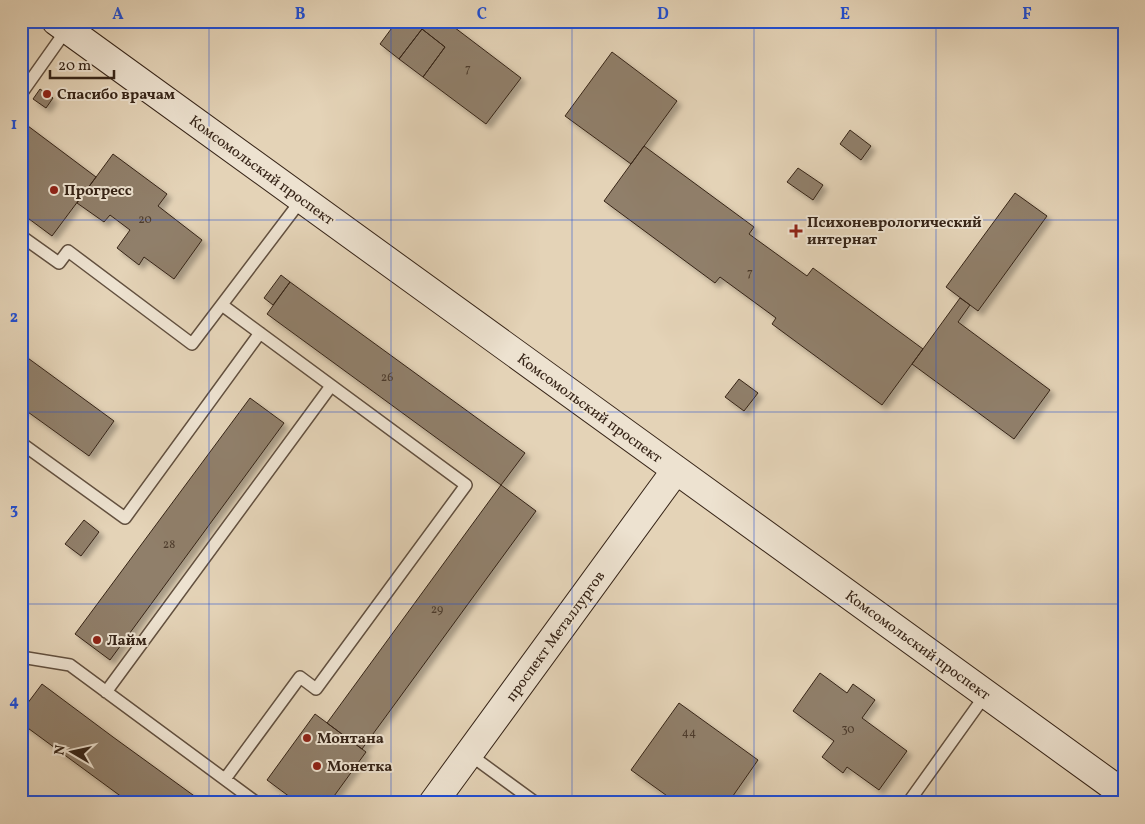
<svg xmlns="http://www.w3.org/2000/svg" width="1145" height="824" viewBox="0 0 1145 824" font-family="Vollkorn,serif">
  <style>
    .building { fill: #907f6a; stroke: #362417; filter: url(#shadow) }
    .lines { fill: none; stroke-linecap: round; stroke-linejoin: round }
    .lane-casing { stroke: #62503f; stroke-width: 14 }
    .secondary-casing { stroke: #362417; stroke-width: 30 }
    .lane { stroke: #ede2d0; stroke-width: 11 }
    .secondary { stroke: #ede2d0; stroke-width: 28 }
    .grid { fill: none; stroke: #1d4ed8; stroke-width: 1; stroke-opacity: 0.55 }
    .poi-dot { fill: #8f2418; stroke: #ede2d0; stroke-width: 2 }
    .labels { text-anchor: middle; stroke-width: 4; stroke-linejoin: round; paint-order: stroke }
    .number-label { font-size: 12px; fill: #4c3b2c }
    .poi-label { font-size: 15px; font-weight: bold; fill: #362417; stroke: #ede2d0; text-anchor: start }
    .street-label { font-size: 15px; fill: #362417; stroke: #ede2d0 }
    .neatline { fill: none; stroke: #1d4ed8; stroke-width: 2 }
    .grid-label { font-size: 16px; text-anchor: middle; font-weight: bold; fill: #1d4ed8 }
  </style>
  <defs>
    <filter id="shadow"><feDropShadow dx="4.5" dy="4.5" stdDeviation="2.5" flood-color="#0004"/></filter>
  </defs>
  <rect width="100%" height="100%" fill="#e4d3b7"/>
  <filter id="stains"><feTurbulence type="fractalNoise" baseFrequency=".004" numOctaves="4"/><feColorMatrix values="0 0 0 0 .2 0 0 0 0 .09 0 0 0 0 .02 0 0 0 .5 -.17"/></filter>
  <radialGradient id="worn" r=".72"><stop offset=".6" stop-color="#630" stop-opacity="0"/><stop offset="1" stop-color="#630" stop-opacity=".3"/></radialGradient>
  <path class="building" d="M397,21H446L521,78L486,124L423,77L445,47L422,29L399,59L380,44Z
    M422,29L445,47L423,77L399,59Z
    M612,52L677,101L631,164L565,116Z
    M40,89L53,98L46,108L33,99Z
    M24,123L96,177L52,236L21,213V126Z
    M850,130L871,146L861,160L840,144Z
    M644,146L754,227L749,234L807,276L813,268L923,349L882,405L772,324L776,318L720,277L715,283L604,201Z
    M113,154L167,194L158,206L202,240L174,279L144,257L139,265L117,248L130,230L110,215L104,222L77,203Z
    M798,168L823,185L813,200L787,182Z
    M1015,193L1047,216L978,311L946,287Z
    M281,275L290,282L273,305L264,298Z
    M290,282L525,453L501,485L267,314Z
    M960,298L970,305L958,322L1050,390L1014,439L912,364Z
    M21,353L114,421L89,456L21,407Z
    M739,379L758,393L744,411L725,397Z
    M250,398L284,423L110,660L75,634Z
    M501,485L536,511L362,749L327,723Z
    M84,520L99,532L81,556L65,544Z
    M820,673L847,693L853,684L875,700L862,718L907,751L879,790L847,767L843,773L822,757L834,741L793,711Z
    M42,684L113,737L204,803H130L21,723V712Z
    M679,703L758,760L728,803H677L631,770Z
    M315,714L366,752L329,803H298L267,780Z
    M279,795L289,803H274Z
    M1003,796L1012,803H998Z"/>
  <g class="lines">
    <g class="lane-casing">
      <path id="lane" d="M21,94L67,29
        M21,236L59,263L68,251L192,344L302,199
        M222,305L466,485L316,689L300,677L225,779
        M21,443L125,518L260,333
        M21,657L70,665L257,803
        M106,692L331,386
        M469,754L536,803
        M908,803L986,694"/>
    </g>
    <g class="secondary-casing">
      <path id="secondary" d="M56,21L1124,794
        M433,803L676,470"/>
    </g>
    <use href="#lane" class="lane"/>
    <use href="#secondary" class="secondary"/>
  </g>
  <path class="grid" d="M209,21V803M391,21V803M572,21V803M754,21V803M936,21V803M21,220H1124M21,412H1124M21,604H1124"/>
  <g class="poi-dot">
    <circle cx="47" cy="94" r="5"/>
    <circle cx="54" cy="190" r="5"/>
    <path d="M793.5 223.5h5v5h5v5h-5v5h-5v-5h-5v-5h5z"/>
    <circle cx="97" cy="640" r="5"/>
    <circle cx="307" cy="738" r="5"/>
    <circle cx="317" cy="766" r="5"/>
  </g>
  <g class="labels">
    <g class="number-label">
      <text x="468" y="72">7</text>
      <text x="145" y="223">20</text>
      <text x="750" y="276">7</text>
      <text x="387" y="381">26</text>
      <text x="169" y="548">28</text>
      <text x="437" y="613">29</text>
      <text x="848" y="733">30</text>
      <text x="689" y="736">44</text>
    </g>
    <g class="poi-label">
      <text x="57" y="99">Спасибо врачам</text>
      <text x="64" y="195">Прогресс</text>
      <text x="807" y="227">Психоневрологический<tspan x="807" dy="17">интернат</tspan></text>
      <text x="107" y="645">Лайм</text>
      <text x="317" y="743">Монтана</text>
      <text x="327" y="771">Монетка</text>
    </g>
    <g class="street-label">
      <text transform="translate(262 170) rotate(36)" y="5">Комсомольский проспект</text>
      <text transform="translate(590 408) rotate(36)" y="5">Комсомольский проспект</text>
      <text transform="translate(555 636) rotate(-54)" y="5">проспект Металлургов</text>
      <text transform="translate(918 645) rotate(36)" y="5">Комсомольский проспект</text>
    </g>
  </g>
  <rect width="1145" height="824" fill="none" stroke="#e4d3b7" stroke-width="55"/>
  <g transform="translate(72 752) rotate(279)" stroke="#ede2d0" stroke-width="4" paint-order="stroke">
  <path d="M0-4L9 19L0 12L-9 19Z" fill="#362417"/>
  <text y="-8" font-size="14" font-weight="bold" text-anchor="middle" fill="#362417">N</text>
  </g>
  <path d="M50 70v8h64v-8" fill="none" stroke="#362417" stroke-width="2.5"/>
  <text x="58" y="70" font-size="15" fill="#362417" stroke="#ede2d0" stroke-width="4" paint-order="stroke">20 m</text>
  <rect x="28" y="28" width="1090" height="768" class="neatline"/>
  <g class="grid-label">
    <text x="118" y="19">A</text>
    <text x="300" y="19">B</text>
    <text x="482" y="19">C</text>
    <text x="663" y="19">D</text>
    <text x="845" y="19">E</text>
    <text x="1027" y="19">F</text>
    <text x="14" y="129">1</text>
    <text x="14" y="322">2</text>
    <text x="14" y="514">3</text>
    <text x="14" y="706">4</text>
  </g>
  <rect width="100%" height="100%" filter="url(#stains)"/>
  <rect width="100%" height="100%" fill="url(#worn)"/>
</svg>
